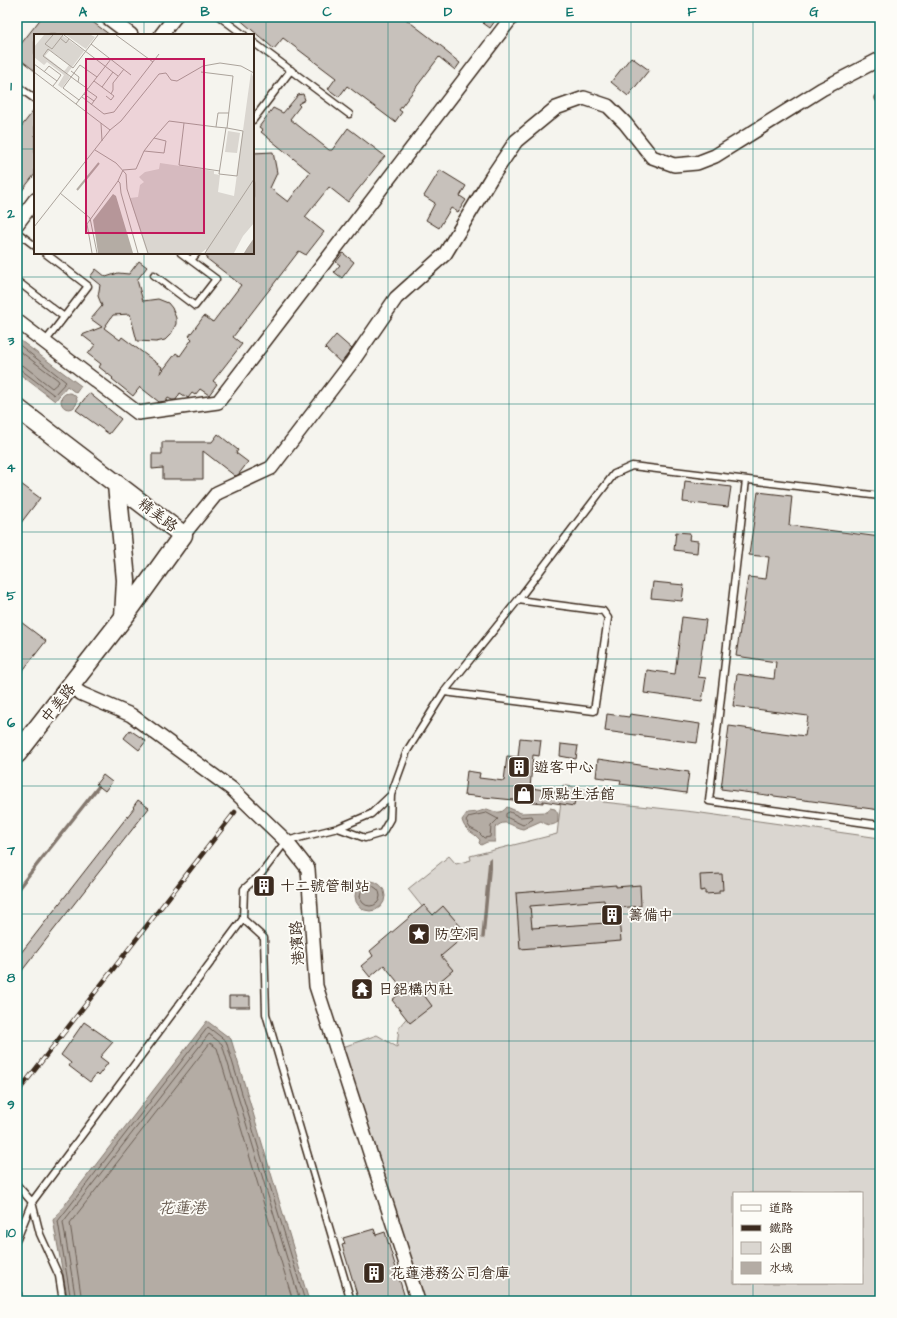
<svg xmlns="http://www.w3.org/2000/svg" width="897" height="1318" viewBox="0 0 897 1318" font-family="'Architects Daughter','LXGW WenKai TC',sans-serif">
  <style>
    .green { fill: #dad6d0; stroke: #8a8077; fill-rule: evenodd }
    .water { fill: #b4aca4; stroke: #84786e }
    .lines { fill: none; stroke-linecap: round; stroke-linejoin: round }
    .shore { stroke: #6b5e54; stroke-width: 1 }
    .stream { stroke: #84786e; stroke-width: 3.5 }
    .building { fill: #c7c1bb; stroke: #3b2a1e; fill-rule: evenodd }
    .service-casing { stroke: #3b2a1e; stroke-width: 9 }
    .minor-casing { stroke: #3b2a1e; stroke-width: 16 }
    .secondary-casing { stroke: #3b2a1e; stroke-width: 21 }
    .service { stroke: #fdfcf7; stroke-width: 6 }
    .minor { stroke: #fdfcf7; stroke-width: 13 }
    .secondary { stroke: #fdfcf7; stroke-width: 18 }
    .rail-casing { stroke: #3b2a1e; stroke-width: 4.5 }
    .rail { stroke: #fdfcf7; stroke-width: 3; stroke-dasharray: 9; stroke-linecap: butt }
    .grid { fill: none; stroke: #0f766e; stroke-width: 1; stroke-opacity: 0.55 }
    .labels { text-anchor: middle; stroke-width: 3.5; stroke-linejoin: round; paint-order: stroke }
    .street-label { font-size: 15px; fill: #3b2a1e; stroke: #fdfcf7 }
    .poi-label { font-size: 15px; fill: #3b2a1e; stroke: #fdfcf7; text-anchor: start }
    .water-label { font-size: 16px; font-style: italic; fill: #65584d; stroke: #fdfcf7 }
    .inset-river { fill: none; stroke: #b4aca4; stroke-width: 2 }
    .inset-road { fill: none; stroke: #aba39b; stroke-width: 1 }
    .view { fill: #c2185b; fill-opacity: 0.15; stroke: #c2185b; stroke-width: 2 }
    .inset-edge { fill: none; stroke: #3b2a1e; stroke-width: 2 }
    .neatline { fill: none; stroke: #0f766e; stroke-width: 1.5 }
    .grid-label { font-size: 13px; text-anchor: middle; font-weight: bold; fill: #0f766e }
  </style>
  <rect width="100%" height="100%" fill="#f5f4ee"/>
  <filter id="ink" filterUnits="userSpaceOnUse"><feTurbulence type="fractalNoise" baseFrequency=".025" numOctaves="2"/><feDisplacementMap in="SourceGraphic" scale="8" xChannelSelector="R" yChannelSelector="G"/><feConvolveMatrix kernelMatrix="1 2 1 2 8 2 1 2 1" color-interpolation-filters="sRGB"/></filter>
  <g filter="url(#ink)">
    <path class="green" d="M563,785L603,793V802L694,812L880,838V1301H417L340,1048L377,1035L397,1047L399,1027L415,1008L444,934L408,889L449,856L456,864L471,860L470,856L557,834ZM734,1193H862V1283H734Z"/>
    <path class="water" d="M17,338L81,386L76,393L67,386L55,401L17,372Z
      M61 401a8 8 0 1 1 16 0a8 8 0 1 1-16 0Z
      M507,807L521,813L547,812L550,808L555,809L558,814V822C551,827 547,825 541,821L523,829C511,827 506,817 495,828V842H487L481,845L479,843L480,840C473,831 465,832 462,820L467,813L478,812L487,809C495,812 501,815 507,807Z
      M355 896a15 15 0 1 1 30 0a15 15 0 1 1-30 0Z
      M207,1021L231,1039L309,1301H68L53,1220Z"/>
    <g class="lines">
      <path class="shore" d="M17,343L66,382L54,395L21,370L17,369
        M17,349L58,380L59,382L52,388L24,366L17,364
        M510,812L520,817L532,816L533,818L523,825L506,817V814Z
        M487,813L498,819L491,826L490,837L484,838L478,832L470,828L466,821L469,817Z
        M360 896a10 10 0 1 1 20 0a10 10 0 1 1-20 0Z
        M71,1301L58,1221L208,1027L226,1041L305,1301
        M76,1301L63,1222L209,1034L222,1044L300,1301
        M82,1301L70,1223L210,1043L217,1048L293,1301"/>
      <path class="stream" d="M17,890L99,786
        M483,937L490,860"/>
    </g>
    <path class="building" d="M42,17H86L110,35H35V71L17,57V49Z
      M237,17H403L445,49L444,50L460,63L455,70L439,57L399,110L402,112L395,122L347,86L339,97L328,89L336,78L283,38L274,49Z
      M488,17L495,21L490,28L483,23Z
      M631,57L649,70L628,96L611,82Z
      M303,94L305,100L298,104L300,106L290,119L329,150H332L348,128L385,156L348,202L329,187L305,217L324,232L306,255L299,251L233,337L242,344L213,381L217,384L209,395L200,389L195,395L192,393L188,398L180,393L176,400H172L168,398L166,401L159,402L140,387L133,396L112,379L113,378L99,367L101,364L88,354L95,345L82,335L102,327L91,319L102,306L98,296L100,285L90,277L96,269L106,277L118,273L129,274L139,261L147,267L137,280L143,301L158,299L168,303L172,308L176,318V324L171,334L165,340L156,342L137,341L130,314L113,315L104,328L120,340L122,337L162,367L160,374L176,353L180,356L192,339L189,336L204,316L213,322L241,285L206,258L209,253H253V153L273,152L277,173L270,188L288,202L310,172L261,132L263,130L259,127L273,108L283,113L298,95Z
      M35,109V174L17,197V132Z
      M440,170L466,186L460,196L466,200L458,212L451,208L439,228L426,220L435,203L424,196Z
      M343,253L354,262L342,278L334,272L340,265L336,262Z
      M336,335L352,349L341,363L325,348Z
      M89,393L121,419L109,434L76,410Z
      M218,434L238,450L236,453L248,462L238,475L235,476L203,451V479H163V468L152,469V454H162V442H212Z
      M17,481L40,498L17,528Z
      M685,481L731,487L728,507L683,502Z
      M758,492L792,496L789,525L880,537V810L721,789L729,726L805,736L808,716L733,706L737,674L774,679L776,662L736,656L748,577L766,579L769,557L749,555Z
      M676,532L690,533L689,540L698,541L697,553L674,550Z
      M653,582L684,585L682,601L651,598Z
      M682,617L706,620L698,677L706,678L702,701L644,693L647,670L675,674Z
      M17,619L46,641L17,678Z
      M607,714L629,717L630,714L700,724L697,743L605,731Z
      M130,730L146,741L139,750L124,738Z
      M520,738L541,740L539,756L533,755L530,788L576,794L574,806L543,801V803L464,795L467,771L480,773L479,778L504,781L507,756L518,757Z
      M561,744L578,746L576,759L560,756Z
      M598,759L689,772L686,793L620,784L621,780L596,777Z
      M103,775L112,782L105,791L96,784Z
      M138,800L149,808L17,977V958L134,808L133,807Z
      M722,874L723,890H719V893L705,894V890L701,891L700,875Z
      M616,885V887L640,885L641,906L618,908L621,941L520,949L516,893ZM604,900L606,923L532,928L530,906Z
      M424,905L433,915L443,906L467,934L441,956L453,970L424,995L432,1006L410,1023L392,1000L404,990L384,965L370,977L361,966L373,956L370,951Z
      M229,996H250V1007H229Z
      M84,1022L113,1042L100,1057L108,1063L98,1076L96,1074L90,1082L69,1066L71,1063L61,1055Z
      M374,1229L376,1235L385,1232L406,1301H359L342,1245L345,1244L343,1238Z"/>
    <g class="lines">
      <g class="service-casing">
        <path id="service" d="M220,17L244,35
          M253,42L349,114
          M17,86L35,99
          M879,98H880
          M253,120L291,70
          M17,232L35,246
          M191,260L197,253
          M154,275L195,306L216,279L181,253
          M17,281L64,317
          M45,342L88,286L45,253
          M746,480L709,801L880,825
          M444,692L518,600
          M338,828L371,814L391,795
          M243,919L244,889L261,874L286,841L338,828L365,838L382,833L390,819L391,795L407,751L444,692L594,711L608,618L603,611L518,600L614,474L632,466L880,496
          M17,1185L32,1202L40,1234L59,1276L63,1301
          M17,1239L32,1202L243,919L264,938L266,1014L351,1301
          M17,1289L19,1301"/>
      </g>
      <g class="minor-casing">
        <path id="minor" d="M107,17L131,35
          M161,35L175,17
          M17,224L35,200
          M17,321L138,413L218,402L512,17
          M183,535L217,493L271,468L352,362L396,298L445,254L491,178L516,141L556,108L584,98L608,106L625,123L652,157L674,165L697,163L715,156L822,89L880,59
          M71,687L82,694L131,715L232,789L286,841L308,869L316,986L418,1301"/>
      </g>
      <g class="secondary-casing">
        <path id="secondary" d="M17,408L183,535L124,617L17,754
          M117,485L126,580L124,617"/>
      </g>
      <use href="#service" class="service"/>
      <use href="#minor" class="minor"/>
      <use href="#secondary" class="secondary"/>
      <g class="rail-casing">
        <path id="rail" d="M17,1093L235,812"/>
      </g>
      <use href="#rail" class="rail"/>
    </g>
  </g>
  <path class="grid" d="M144,17V35M266,17V1301M388,17V1301M509,17V1301M631,17V1301M753,17V1193M17,149H35M253,149H880M144,253V1301M17,277H880M17,404H880M17,532H880M17,659H880M17,786H880M17,914H880M17,1041H880M17,1169H880M753,1283V1301"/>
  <defs>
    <g id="building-square" transform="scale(1.15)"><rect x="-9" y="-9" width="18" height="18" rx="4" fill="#3b2a1e" stroke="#fdfcf7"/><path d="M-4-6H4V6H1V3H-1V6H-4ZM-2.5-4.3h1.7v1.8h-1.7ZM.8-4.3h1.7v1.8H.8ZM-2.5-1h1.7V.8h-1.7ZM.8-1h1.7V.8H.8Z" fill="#fff"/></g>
    <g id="shop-square" transform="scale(1.15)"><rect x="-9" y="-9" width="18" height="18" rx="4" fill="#3b2a1e" stroke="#fdfcf7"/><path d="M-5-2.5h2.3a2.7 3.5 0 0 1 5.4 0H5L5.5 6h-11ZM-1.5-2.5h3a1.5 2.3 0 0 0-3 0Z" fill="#fff"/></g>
    <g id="sight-square" transform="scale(1.15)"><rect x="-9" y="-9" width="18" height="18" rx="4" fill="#3b2a1e" stroke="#fdfcf7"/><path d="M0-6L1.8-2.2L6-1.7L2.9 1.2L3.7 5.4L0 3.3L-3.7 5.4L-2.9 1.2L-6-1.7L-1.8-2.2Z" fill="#fff"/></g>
    <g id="temple-square" transform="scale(1.15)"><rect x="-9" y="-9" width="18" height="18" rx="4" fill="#3b2a1e" stroke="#fdfcf7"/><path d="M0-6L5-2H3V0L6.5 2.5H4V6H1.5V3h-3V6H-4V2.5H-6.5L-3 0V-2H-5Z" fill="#fff"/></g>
  </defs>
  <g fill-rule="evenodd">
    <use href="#building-square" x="519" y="767"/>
    <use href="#shop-square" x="524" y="794"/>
    <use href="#building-square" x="264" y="886"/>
    <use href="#building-square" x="612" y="915"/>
    <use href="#sight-square" x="419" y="934"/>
    <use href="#temple-square" x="362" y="989"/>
    <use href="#building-square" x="374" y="1273"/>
  </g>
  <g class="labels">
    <g class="street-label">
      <text transform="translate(158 515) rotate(37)" y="5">精美路</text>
      <text transform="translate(58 703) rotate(-51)" y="5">中美路</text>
      <text transform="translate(297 943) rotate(-94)" y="5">港濱路</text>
    </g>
    <g class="poi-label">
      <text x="534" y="772">遊客中心</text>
      <text x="540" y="799">原點生活館</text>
      <text x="280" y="891">十二號管制站</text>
      <text x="628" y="920">籌備中</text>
      <text x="434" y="939">防空洞</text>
      <text x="378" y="994">日鋁構內社</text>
      <text x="390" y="1278">花蓮港務公司倉庫</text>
    </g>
    <g class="water-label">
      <text x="182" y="1213">花蓮港</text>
    </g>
  </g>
  <g transform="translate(34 34)">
    <rect width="220" height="220" fill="#f5f4ee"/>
    <path d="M10,1H28L50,17L33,40L36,43L28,54L24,51L30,41L13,28L10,31L0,23V13ZM16,16L35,31L32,35L30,37L11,22ZM32,1H57L61,3L52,15ZM217,38L220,45V189L209,202L200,219H172V215L167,219H113L96,164L104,163L106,151L110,148L105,143L111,138L125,135L126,129L180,137V140L186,141L184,158L200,162ZM194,97L206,99L203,119L191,118Z" fill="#dad6d0" fill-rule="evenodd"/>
    <path d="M79,160L82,162L99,219H64L59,186ZM220,204V219H210L213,214Z" fill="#b4aca4"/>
    <path class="inset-river" d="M43,156L65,129"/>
    <path class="inset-road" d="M19,1L11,10L18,15L29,1M30,1L84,42M82,1L119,28M26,4L32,9L35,5M57,10L97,41M0,30L23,47L19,52M46,31L63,43M39,34L64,1M37,37L45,43L44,48L9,22L14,15L39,34M0,38L76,96L0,193M10,38L15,32L27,41L23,47M167,38L199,42L193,94M60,47L80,62L77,66L72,62M44,48L54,55M68,53L79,38M53,56L63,63L57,71M50,60L60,67M77,60L79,56V49L90,35M48,63L70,80L80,78L125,20M45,66L29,54L46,31M42,70L77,25M67,89L68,107M150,89L145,131L186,137M182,93L184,79H195M76,96L87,87L125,40L132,39L137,46L143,47L169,32L186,29L207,32L220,39M61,116L82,129L92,140L93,155L114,219M110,117L120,104M84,147L89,136L102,135L110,117L130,119L132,107L120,104L135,87L182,93L193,94L209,97L203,142L185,140L192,94M26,159L56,184L63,219M58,219L53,190L84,147L86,149L87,159L104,219M171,219L220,145"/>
    <path class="view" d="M52,25H170V199H52Z"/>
    <rect width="220" height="220" class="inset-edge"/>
  </g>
  <rect width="897" height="1318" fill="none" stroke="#fdfcf7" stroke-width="44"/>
  <rect x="733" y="1192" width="130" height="92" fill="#fdfcf7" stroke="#afa8a0"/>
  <rect x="741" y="1205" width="20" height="6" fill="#fdfcf7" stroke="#afa8a0"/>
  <text x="769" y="1212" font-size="12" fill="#3b2a1e">道路</text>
  <rect x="741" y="1225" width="20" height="6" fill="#3b2a1e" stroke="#afa8a0"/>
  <text x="769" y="1232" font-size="12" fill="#3b2a1e">鐵路</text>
  <rect x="741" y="1242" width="20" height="12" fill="#dad6d0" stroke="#afa8a0"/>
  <text x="769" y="1252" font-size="12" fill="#3b2a1e">公園</text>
  <rect x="741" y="1262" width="20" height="12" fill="#b4aca4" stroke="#afa8a0"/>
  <text x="769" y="1272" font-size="12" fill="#3b2a1e">水域</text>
  <rect x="22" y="22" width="853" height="1274" class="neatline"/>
  <g class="grid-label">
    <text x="83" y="16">A</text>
    <text x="205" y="16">B</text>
    <text x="327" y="16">C</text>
    <text x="448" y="16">D</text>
    <text x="570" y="16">E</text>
    <text x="692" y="16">F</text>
    <text x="814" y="16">G</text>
    <text x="11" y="90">1</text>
    <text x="11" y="218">2</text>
    <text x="11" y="345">3</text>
    <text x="11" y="472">4</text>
    <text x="11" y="600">5</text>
    <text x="11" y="727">6</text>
    <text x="11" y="855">7</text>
    <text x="11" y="982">8</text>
    <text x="11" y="1109">9</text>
    <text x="11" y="1237">10</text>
  </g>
</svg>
